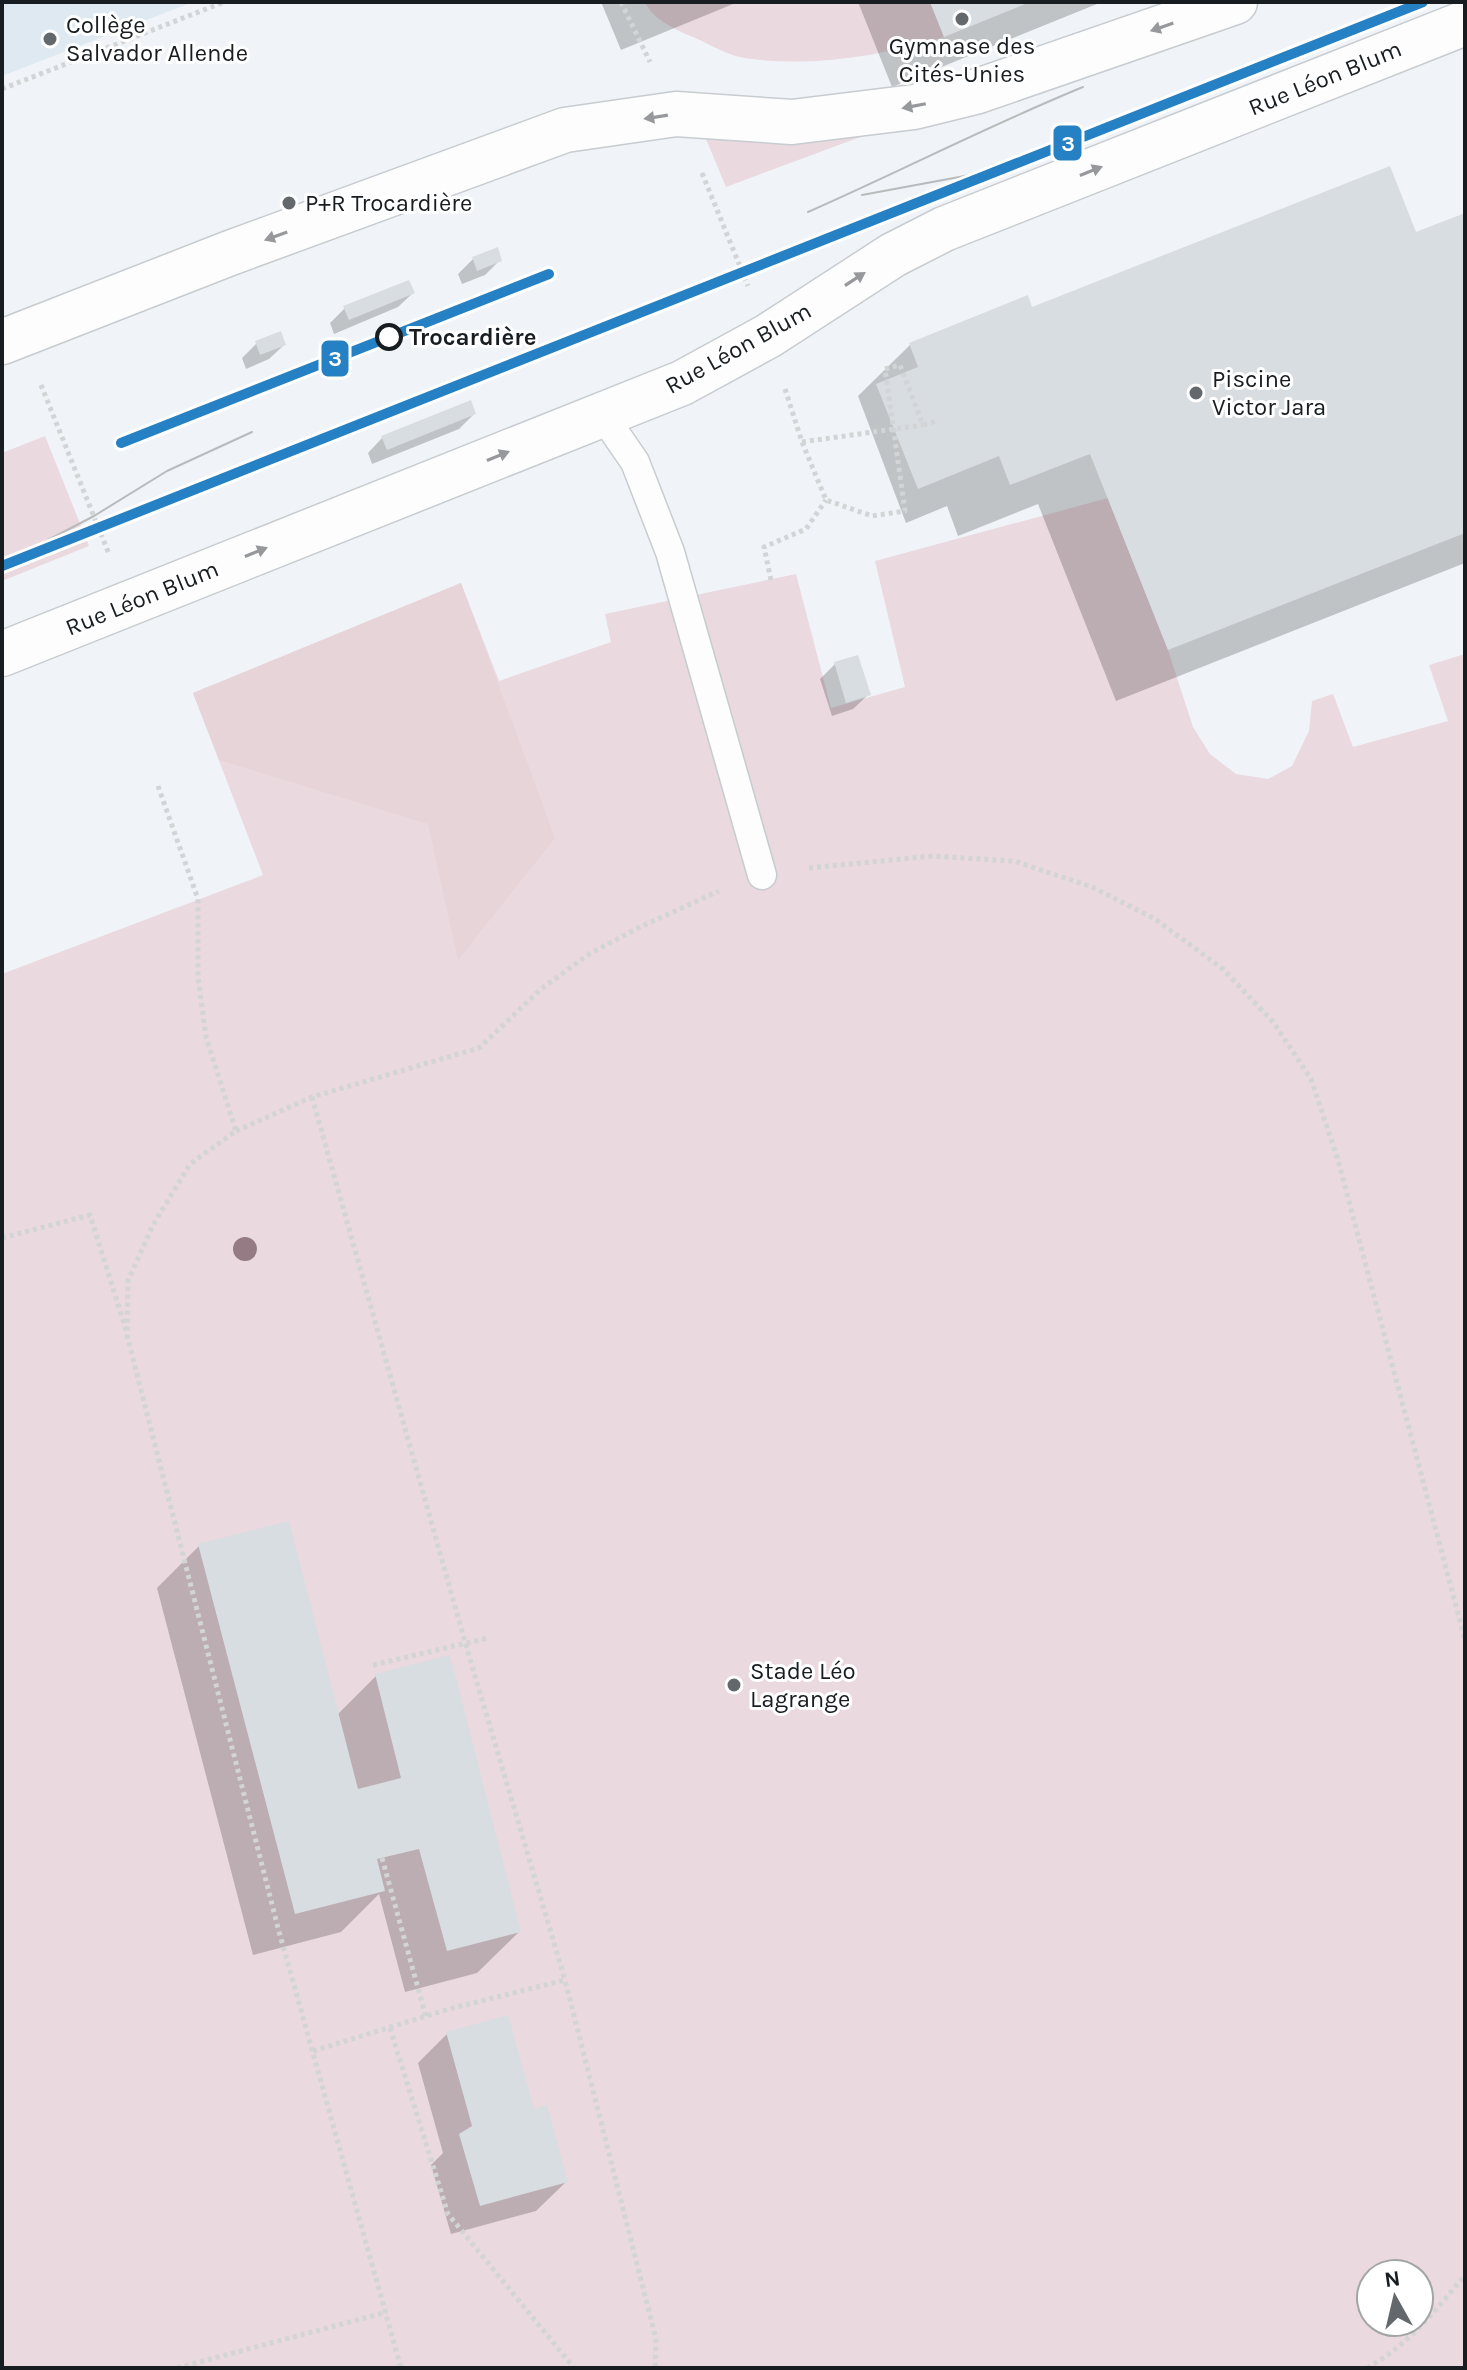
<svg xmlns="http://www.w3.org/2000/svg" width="1467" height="2370" viewBox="0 0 1467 2370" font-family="Karla,sans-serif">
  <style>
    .built { fill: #dee9f1 }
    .green { fill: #ead9de; fill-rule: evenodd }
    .forest { fill: #e7d4d9 }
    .shadow { fill: #0003 }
    .building { fill: #d8dde1 }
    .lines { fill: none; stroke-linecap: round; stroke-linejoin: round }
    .service-casing { stroke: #c7ccd0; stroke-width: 31 }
    .minor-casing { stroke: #c7ccd0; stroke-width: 47 }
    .path { stroke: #d2d4d5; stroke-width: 5; stroke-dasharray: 4 4; stroke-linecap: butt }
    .service { stroke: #fdfdfe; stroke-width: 28 }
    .minor { stroke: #fdfdfe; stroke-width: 44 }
    .tram { stroke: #b9babc; stroke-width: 2 }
    .tram-1-casing { stroke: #fff; stroke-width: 16 }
    .tram-1 { stroke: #2581c4; stroke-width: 10 }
    .tree { fill: #947b84 }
    .oneway { fill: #96989b }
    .poi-dot { fill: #63686c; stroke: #fff; stroke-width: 3 }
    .stop-dot { fill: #fff; stroke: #171d21; stroke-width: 4 }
    .labels { text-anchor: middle; stroke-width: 6; stroke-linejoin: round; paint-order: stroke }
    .poi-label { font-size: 24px; fill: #171d21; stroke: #fff; text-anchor: start }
    .street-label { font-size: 24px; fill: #171d21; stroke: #fff }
    .stop-label { font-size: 24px; font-weight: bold; fill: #171d21; stroke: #fff; text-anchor: start }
    .line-badge { stroke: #fff; stroke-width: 3 }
    .badge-label { font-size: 22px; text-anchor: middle; font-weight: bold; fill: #fff }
  </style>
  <rect width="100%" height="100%" fill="#f0f4f8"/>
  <path class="built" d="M2,2H193L2,76Z"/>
  <path class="green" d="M645,2H930L944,37C881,56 811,68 744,58C727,55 709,44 693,37C676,30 652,19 645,2Z
    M917,116L726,187L701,127Z
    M45,436L89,546L2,581V453Z
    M1108,498L1168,650L1193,727L1210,754L1236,774L1268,779L1292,766L1309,731L1312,701L1333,694L1353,747L1448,721L1429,665L1465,654V2368H2V974L263,875L193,693L461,583L499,681L611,642L605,614L796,574L831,708L905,687L875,561ZM1371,2274H1419V2322H1371Z"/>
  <path class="forest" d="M461,583L555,838L458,960L428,824L219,760L193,693Z"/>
  <path class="shadow" d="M601,2H738L621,50Z
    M858,2H1102L892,87Z
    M1465,215V563L1116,701L1038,504L958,536L947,506L906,523L858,396L910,345L1031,310L1415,235Z
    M497,250L500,260L485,275L462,284L458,274L473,259Z
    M413,293L398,307L334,334L330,323L345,308Z
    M257,343L284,345L269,359L246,369L242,358Z
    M474,414L459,429L372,464L368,453L382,438Z
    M835,664L868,695L853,709L832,716L820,679Z
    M199,1546L337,1715L376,1676L519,1932L477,1973L405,1992L379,1894L341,1932L253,1955L157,1588Z
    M447,2034L532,2112L566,2182L536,2211L451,2234L431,2165L443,2153L418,2063Z"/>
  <path class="building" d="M930,2H1030L944,37Z
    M1390,166L1416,232L1465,213V533L1168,650L1090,454L1010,485L999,456L918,489L876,384L918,367L909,343L1028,295L1032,307Z
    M498,247L502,261L477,271L472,257Z
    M409,280L415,293L349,320L343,306Z
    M281,331L286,345L260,355L255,341Z
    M471,400L476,414L387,450L381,436Z
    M858,655L871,695L846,703L834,662Z
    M289,1521L358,1789L401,1778L375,1674L450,1655L521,1932L447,1951L419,1849L377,1859L385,1891L295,1914L198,1544Z
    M508,2015L534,2109L547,2105L568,2182L480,2206L459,2134L472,2126L446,2032Z"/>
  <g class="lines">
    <g class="service-casing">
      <path id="service" d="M602,414L635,462L670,552L762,875"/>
    </g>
    <g class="minor-casing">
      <path id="minor" d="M2,342L230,253L565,130L676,114L792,122L914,107L975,92L1235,2
        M2,654L682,383L768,336L893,255L944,229L1465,23"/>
    </g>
    <path class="path" d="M621,2L650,62
      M2,89L224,2
      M702,173L748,286
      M41,385L109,554
      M785,389L802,442L826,500L872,516L905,511L885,369L900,365L923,425L937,421
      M802,442L923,425
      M771,580L764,547L806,529L826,500
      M158,786L198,899V977L206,1037L236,1131L190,1164L153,1225L128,1281L127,1335L278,1928L401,2368
      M809,868L933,856L1014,861L1092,887L1155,919L1223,969L1274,1023L1311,1079L1338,1160L1465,1640
      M312,1097L465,1642L565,1980
      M236,1131L312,1097L479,1048L541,989L589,954L640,927L719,891
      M2,1238L90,1215L126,1330
      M373,1665L488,1638
      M382,1858L426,2017
      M390,2028L448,2214L574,2368
      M313,2051L449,2009L565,1980L656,2339L655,2368
      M177,2368L387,2312
      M1367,2368C1406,2347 1437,2309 1465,2275"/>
    <use href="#service" class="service"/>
    <use href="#minor" class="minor"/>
    <path class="tram" d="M862,195L970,175L1029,158
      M808,212C901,171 990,125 1083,87
      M2,564L94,516L167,471L252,432"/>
    <g class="tram-1-casing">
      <path id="tram-1" d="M121,443L549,274
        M2,566L1423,2"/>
    </g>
    <use href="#tram-1" class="tram-1"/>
  </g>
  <circle class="tree" cx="245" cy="1249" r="12"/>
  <defs><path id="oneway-solid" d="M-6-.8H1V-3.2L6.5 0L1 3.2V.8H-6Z" transform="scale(2)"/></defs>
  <g class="oneway">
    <use href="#oneway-solid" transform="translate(1162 27) rotate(161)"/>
    <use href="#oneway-solid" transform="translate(914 106) rotate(169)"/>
    <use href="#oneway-solid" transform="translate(656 117) rotate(171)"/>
    <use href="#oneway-solid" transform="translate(1091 171) rotate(-22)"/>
    <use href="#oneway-solid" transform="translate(276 236) rotate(160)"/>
    <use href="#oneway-solid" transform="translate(855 279) rotate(-33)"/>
    <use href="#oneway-solid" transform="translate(498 456) rotate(-22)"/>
    <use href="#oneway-solid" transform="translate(256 552) rotate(-22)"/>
  </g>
  <g class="poi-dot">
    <circle cx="962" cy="19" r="8"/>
    <circle cx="50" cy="39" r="8"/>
    <circle cx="289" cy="203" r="8"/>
    <circle cx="1196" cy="393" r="8"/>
    <circle cx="734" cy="1685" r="8"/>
  </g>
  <circle class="stop-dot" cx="389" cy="337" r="12"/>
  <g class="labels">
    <g class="poi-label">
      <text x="66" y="33">Collège<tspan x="66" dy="28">Salvador Allende</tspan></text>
      <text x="962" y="54" text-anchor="middle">Gymnase des<tspan x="962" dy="28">Cités-Unies</tspan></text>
      <text x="305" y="211">P+R Trocardière</text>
      <text x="1212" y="387">Piscine<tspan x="1212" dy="28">Victor Jara</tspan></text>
      <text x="750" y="1679">Stade Léo<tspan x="750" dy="28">Lagrange</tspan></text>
    </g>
    <g class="street-label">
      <text transform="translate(1325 78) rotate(-22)" y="8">Rue Léon Blum</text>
      <text transform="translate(738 348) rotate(-29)" y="8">Rue Léon Blum</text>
      <text transform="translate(142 598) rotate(-22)" y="8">Rue Léon Blum</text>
    </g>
    <g class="stop-label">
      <text x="409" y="345">Trocardière</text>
    </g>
  </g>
  <g class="line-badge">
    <rect x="1052" y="124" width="31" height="38" rx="8" fill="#2581c4"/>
    <rect x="320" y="339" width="30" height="39" rx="8" fill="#2581c4"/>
  </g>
  <g class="badge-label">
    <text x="1068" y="151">3</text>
    <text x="335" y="366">3</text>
  </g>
  <rect width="1467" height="2370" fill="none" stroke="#171d21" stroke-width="8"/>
  <g transform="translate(1395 2298) rotate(352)"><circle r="38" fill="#ffffff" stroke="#a2a5a6" stroke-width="2"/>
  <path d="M0-6L14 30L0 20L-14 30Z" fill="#63686c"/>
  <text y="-12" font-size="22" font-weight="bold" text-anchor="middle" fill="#171d21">N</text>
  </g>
</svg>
